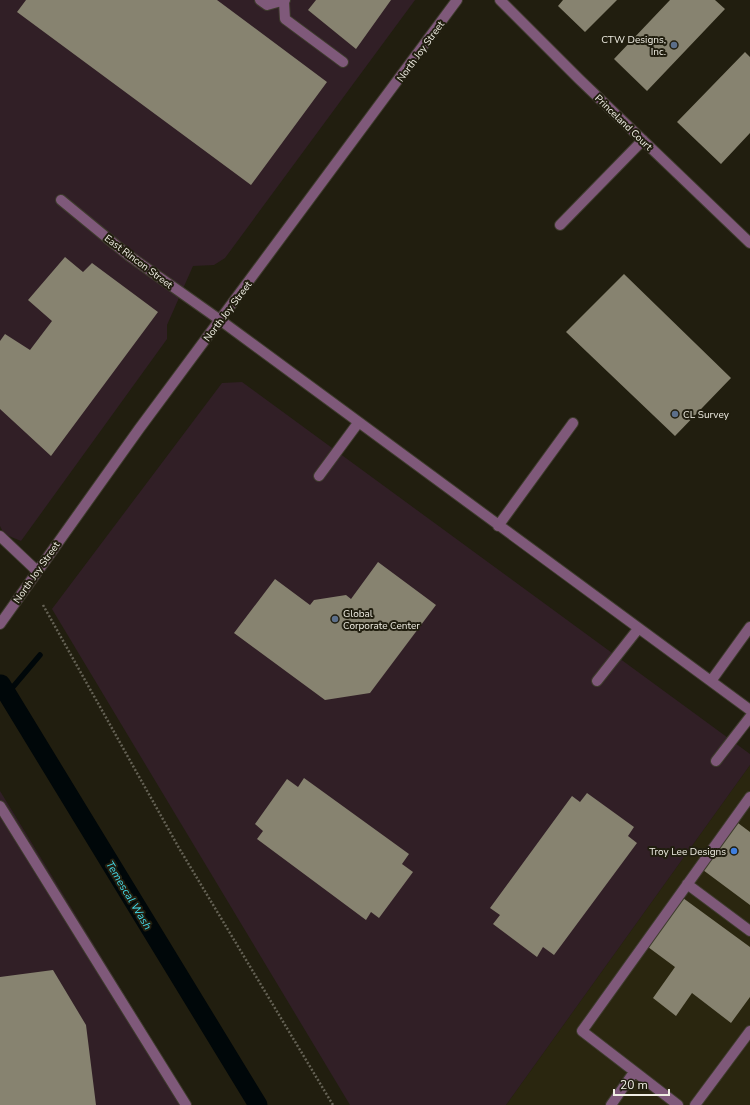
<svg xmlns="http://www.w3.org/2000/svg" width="750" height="1105" viewBox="0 0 750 1105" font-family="'Nunito Sans',sans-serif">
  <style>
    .built { fill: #2a260f }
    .industrial { fill: #311f26 }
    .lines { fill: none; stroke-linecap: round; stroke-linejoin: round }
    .stream { stroke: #000709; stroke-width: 5.5 }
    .canal { stroke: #000709; stroke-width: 19 }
    .building { fill: #878370 }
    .minor-casing { stroke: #3e3b2d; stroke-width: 12 }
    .path { stroke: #656255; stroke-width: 2.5; stroke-dasharray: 2 2; stroke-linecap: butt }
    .minor { stroke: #7f597a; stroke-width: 10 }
    .service-dot { fill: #5c6f8a; stroke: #211e0f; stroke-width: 1.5 }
    .shop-dot { fill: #3f7fe0; stroke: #211e0f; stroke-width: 1.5 }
    .labels { text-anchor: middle; stroke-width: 4; stroke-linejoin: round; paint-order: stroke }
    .poi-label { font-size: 10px; fill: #f0eee4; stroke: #211e0f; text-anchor: end }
    .street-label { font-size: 10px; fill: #f0eee4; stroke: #211e0f }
    .water-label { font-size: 11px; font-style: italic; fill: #44d8e7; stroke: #211e0f }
  </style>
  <rect width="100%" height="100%" fill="#211e0f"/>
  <path class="built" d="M750,765V1105H506Z"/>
  <path class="industrial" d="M0,0H415L225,258L214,265L193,266L167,325V339L21,541L4,534L0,526Z
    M242,382L750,754V765L506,1105H350L52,609L222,383Z
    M0,791L192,1105H0Z"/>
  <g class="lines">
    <path class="stream" d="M7,694L40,655"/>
    <path class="canal" d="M1,684L258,1105"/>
  </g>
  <path class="building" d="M26,0H217L327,82L251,185L17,12Z
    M316,0H391L356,49L308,10Z
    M563,0H617L585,32L558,6Z
    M670,0H715L725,9L647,91L614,59Z
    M745,52L750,57V133L721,164L677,122Z
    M65,257L83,272L92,263L158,312L51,456L0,409V341L5,334L30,350L52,321L28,300Z
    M624,274L731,378L675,436L566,332Z
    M378,562L436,605L370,693L325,700L234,633L275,579L310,605L314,600L346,595L351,599Z
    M304,778L409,854L402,864L413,872L379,918L371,912L366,920L257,839L263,831L255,824L287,779L298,787Z
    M587,793L634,827L628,836L637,843L554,955L543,947L537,957L493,924L500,915L490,908L572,796L580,802Z
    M738,823L750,832V905L703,870Z
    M683,898L750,947V997L731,1023L692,993L676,1016L653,998L675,967L648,947Z
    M53,970L86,1025L96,1105H0V977Z"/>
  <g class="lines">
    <g class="minor-casing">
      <path id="minor" d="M260,0L267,5L285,0
        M500,0L579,79L750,243
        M284,2L285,19L343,62
        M61,200L128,255L220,320L750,710
        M560,225L643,140
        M319,476L358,423
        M498,526L573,423
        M0,536L37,571
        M0,624L139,429L457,0
        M597,681L638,629
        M711,681L750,627
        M716,761L750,717
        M0,806L186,1105
        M687,884L750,931
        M611,1105L634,1072
        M678,1105L582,1031L750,797
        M695,1105L750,1031"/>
    </g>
    <path class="path" d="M43,605L179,848L333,1105"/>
    <use href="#minor" class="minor"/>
  </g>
  <g class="service-dot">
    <circle cx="674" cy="45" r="4"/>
    <circle cx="675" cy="414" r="4"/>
    <circle cx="335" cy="619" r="4"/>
  </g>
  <circle class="shop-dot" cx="734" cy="851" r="4"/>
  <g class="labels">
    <g class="poi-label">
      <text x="666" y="43">CTW Designs,<tspan x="666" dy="12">Inc.</tspan></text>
      <text x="683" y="418" text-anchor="start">CL Survey</text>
      <text x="343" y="617" text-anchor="start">Global<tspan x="343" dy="12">Corporate Center</tspan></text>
      <text x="726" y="855">Troy Lee Designs</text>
    </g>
    <g class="street-label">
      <text transform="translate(420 51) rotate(-54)" y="4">North Joy Street</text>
      <text transform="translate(624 122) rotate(44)" y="4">Princeland Court</text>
      <text transform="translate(139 261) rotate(37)" y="4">East Rincon Street</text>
      <text transform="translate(227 311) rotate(-53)" y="4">North Joy Street</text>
      <text transform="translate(36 572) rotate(-55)" y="4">North Joy Street</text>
    </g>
    <g class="water-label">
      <text transform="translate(129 895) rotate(59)" y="4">Temescal Wash</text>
    </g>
  </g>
  <path d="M614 1089v6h55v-6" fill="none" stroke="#f0eee4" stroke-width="2"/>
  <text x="620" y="1089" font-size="12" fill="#f0eee4" stroke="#211e0f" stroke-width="3" paint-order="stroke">20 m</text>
</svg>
